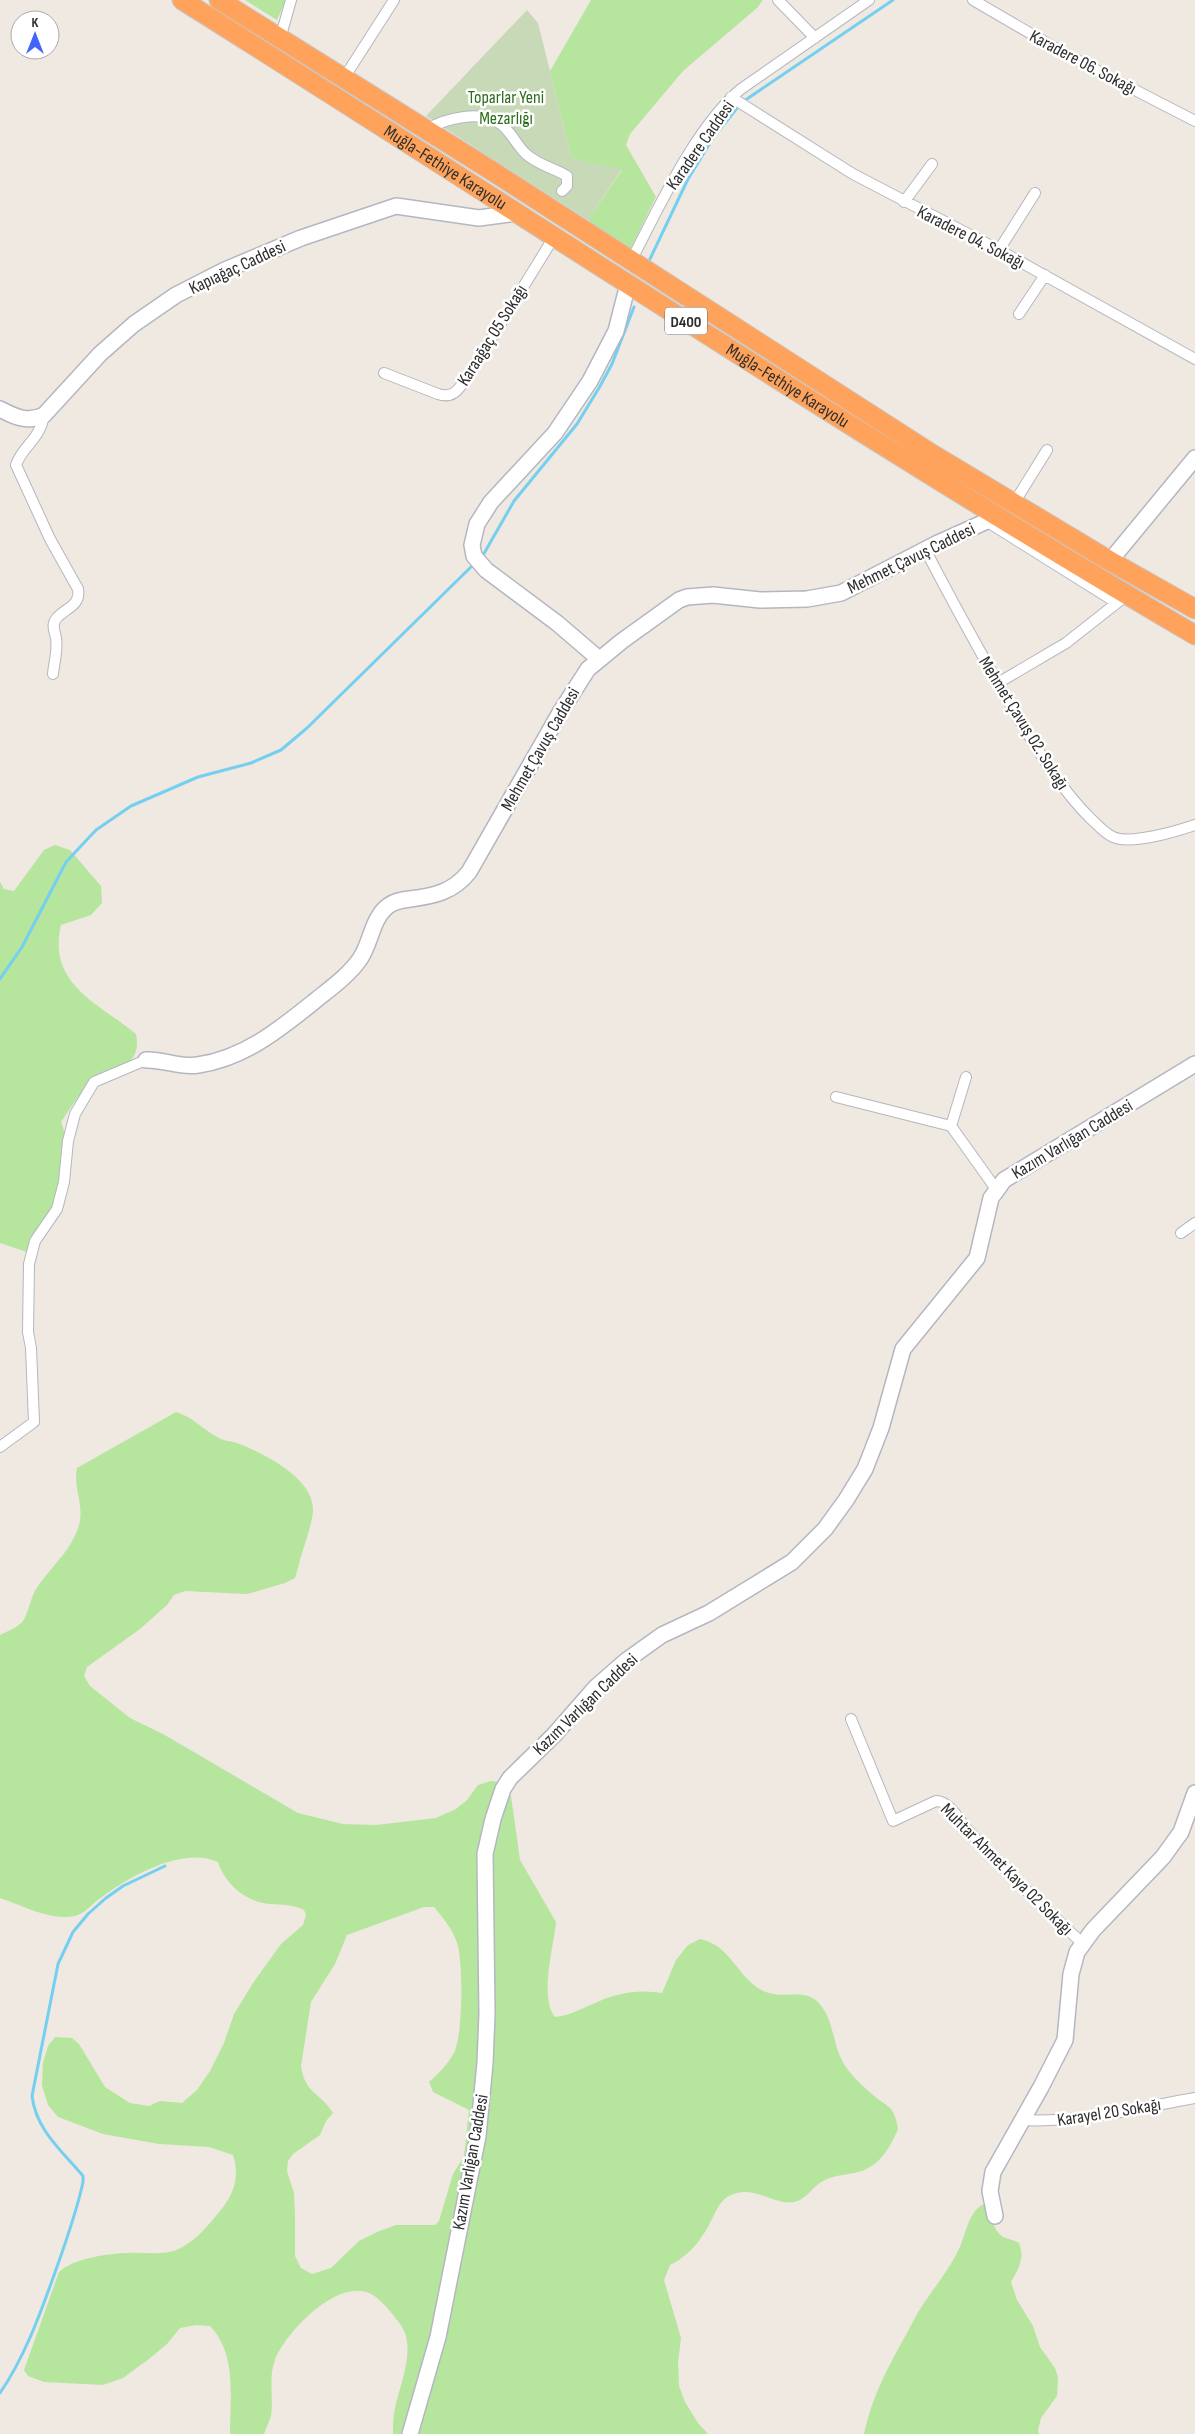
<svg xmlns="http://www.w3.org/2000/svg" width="1195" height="2434" viewBox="0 0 1195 2434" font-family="'Sofia Sans Condensed',sans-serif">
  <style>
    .green { fill: #b6e59e; fill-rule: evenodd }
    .cemetery { fill: #c8d9b8 }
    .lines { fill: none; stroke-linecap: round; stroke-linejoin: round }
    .stream { stroke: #75cff0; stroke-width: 3 }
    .street-casing { stroke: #b4b7c1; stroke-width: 12 }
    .secondary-casing { stroke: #b4b7c1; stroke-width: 18 }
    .highway-casing { stroke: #c9c9c9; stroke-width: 21 }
    .street { stroke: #fff; stroke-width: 10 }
    .secondary { stroke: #fff; stroke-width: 15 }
    .highway { stroke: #ffa35c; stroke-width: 19 }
    .labels { text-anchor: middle; stroke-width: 5; stroke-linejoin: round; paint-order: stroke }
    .shield { fill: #fff; stroke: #6d6d6d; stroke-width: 1 }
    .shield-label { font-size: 16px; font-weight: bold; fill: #2e2e2e }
    .street-label { font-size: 18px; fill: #2e2e2e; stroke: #fff }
    .park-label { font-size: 18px; fill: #2c6e1b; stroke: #fff }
  </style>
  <rect width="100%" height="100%" fill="#efe9e1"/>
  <path class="green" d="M245,0H286L277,20Z
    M591,0H763L757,8L683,71L630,134L626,145L656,197L629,252L613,244L588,220L622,170L572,159L550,71Z
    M55,845L70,850L101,886L102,903L91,915L61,925C47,984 98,1003 136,1034C144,1071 104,1070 84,1091C75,1099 68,1112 61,1122L71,1152L64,1207L27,1252L0,1243V882L4,889L14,891L44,850Z
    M176,1412C193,1417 203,1430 219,1438C224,1441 231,1441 237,1443C261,1452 312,1477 313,1508C314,1521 301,1553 298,1568L295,1578L285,1583L247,1594L185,1591L174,1595L167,1605L140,1629L87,1667L84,1676L90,1686L130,1718L163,1734L298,1813L343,1824L376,1825L436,1818L456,1809L467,1800L478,1785L491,1781L501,1782L511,1796L520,1860L556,1922C554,1945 539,1998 555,2017C569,2016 580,2009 593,2004C615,1993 638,1989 662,1993L676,1960L688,1945L700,1939C733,1946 738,1981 766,1992C786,2000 808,1986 822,2007C835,2025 833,2049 846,2067C854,2079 867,2090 878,2099C882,2102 887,2105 890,2108C895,2113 897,2123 898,2129C890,2148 879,2167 858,2172C847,2175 835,2175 825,2180C813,2185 808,2199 794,2202C775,2206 754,2184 731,2195C719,2200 715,2214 709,2225C700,2242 687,2257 670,2265L664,2280L681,2338L678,2363L679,2386L685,2402L698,2423L708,2434H393C393,2425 393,2416 395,2408C400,2385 413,2356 405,2333C402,2325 394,2316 388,2309C383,2303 377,2297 371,2294C338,2277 286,2332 275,2360C268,2377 274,2398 271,2416C269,2422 266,2428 264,2434H230C230,2397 237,2354 210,2326L196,2325L180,2328L167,2344L149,2359L123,2378L103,2385L44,2382L28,2376L24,2370L59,2272C72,2259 109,2253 128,2253C144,2252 158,2255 174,2251C193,2244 207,2227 220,2211C234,2194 240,2177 233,2155L209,2147L159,2144L103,2134L58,2117L48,2105L42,2085L43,2063L48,2046L55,2037L72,2038L79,2044L105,2087L130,2103L149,2106L160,2101L182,2103L197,2090L210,2071L224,2043L234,2014L253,1983L281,1944L303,1925L306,1915L304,1910C292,1904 283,1905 270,1904C246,1902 225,1884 218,1862C183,1846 130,1876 102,1897C94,1902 86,1912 78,1915C54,1923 22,1905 0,1898V1635C8,1631 17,1628 23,1621C29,1612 30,1599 36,1589C51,1566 74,1549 80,1521C83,1502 73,1486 77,1468ZM424,1907H434C444,1919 454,1931 458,1946C463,1967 463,2034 454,2053C448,2064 438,2074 429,2082L433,2092L469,2110L464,2156L453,2174L439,2221L435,2225H396L377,2232L359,2241L331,2268L312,2274L301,2268L295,2256V2214L294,2193L287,2171L288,2161L293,2154L320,2135L326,2121L333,2113C320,2092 305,2094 301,2066L311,2002L335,1964L347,1935Z
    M984,2204L988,2207C991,2217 993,2230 1003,2237C1008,2239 1014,2240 1019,2243C1025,2258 1019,2268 1011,2282L1017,2300L1033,2326L1040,2347L1055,2368L1058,2377L1057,2396L1041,2418L1038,2430L1039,2434H864C872,2396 888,2367 907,2333C912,2324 916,2315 922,2306C934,2288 947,2272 957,2253C966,2237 967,2212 984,2204Z"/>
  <path class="cemetery" d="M527,10L538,23L572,159L622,169L588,220L426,116Z"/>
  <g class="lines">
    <path class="stream" d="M650,259L688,179L713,138L741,103L893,0
      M482,557L514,501L577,424L599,388L612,364L634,307
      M0,979L22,947L66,862L96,830L131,806L198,777L251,763L281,750L307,728L474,564
      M0,2393C24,2358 39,2317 53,2278C64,2247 76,2215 83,2182V2176C62,2151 36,2130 32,2096L58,1964L73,1932L88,1914L106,1898L123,1886L165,1866"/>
    <g class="street-casing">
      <path id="street" d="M778,0L815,38
        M973,0L1069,56L1195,121
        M280,39L291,0
        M344,78L394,0
        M731,97L853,174L999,250L1195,359
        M426,130C445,118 483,109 502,125C512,133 517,146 526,154C538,165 554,168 567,176V186L562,191
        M904,202L932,164
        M999,250L1035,193
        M631,261C658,209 696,126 741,89L869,0
        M1019,314L1045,275
        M384,373L438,394C453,399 458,390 467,378L554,237
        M44,415C40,440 23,445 16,465L50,539L78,589C81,607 64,608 56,619C51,625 55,632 56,638C58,650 54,663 53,674
        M1014,503L1047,450
        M986,521L1117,603
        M925,549C954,605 984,659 1015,713C1038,750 1059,787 1090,818C1097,824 1104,833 1113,837C1131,845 1177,831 1195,825
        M998,683L1066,643L1127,595
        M836,1097L951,1126L996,1189
        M951,1126L966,1077
        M1181,1233L1195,1223
        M0,1447L34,1422L31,1348L28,1332L29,1264L35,1241L57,1209L64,1182L68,1141L75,1114L94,1082L146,1060
        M851,1719L893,1821L936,1801C949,1801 959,1819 966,1828C1002,1869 1043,1906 1082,1943
        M1022,2120C1080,2123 1139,2108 1195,2098"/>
    </g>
    <g class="secondary-casing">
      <path id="secondary" d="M0,409C15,417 28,423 44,415L100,354L134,324L176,295L225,270L301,238L396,206L479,218L516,213
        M1110,561L1195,458
        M599,659L557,623L486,570L474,556L472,545L477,524L491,502L555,433L590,381L616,331L628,284
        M146,1060C163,1059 180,1068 198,1065C245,1058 280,1029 316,1000C331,988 349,975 360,959C371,943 372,918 388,906C394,901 402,900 410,899C434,896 453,892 469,872L561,711L588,669L622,641L679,600L687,597L713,595L760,600L807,599L841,593L938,543L996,517
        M995,2216L990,2191L993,2172L1041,2087L1065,2040L1071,1974L1077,1952L1093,1930L1163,1857L1181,1832L1195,1793
        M410,2434L438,2337L478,2136L485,2063L487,2014L485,1854L493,1819L503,1789L510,1778L554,1735L596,1687L627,1660L662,1635L709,1613L792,1562L825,1529L846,1500L865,1469L881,1428L903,1349L977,1258L991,1198L1004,1180L1195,1064"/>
    </g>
    <g class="highway-casing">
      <g id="highway">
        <path id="s1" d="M182,0C520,212 851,433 1195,635"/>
        <path d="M219,0L489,169L932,454L1110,561L1195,609"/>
      </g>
    </g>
    <use href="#street" class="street"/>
    <use href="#secondary" class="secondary"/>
    <use href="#highway" class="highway"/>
  </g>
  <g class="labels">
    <rect class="shield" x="665" y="307.5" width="42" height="27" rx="4"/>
    <g class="shield-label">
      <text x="686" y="327">D400</text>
    </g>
    <g class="street-label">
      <text transform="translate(1083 62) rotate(28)" y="6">Karadere 06. Sokağı</text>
      <text transform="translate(700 145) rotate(-55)" y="6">Karadere Caddesi</text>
      <text dy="6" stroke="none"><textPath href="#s1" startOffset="312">Muğla-Fethiye Karayolu</textPath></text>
      <text transform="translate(971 237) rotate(27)" y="6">Karadere 04. Sokağı</text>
      <text transform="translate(237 267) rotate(-25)" y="6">Kapıağaç Caddesi</text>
      <text transform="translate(492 335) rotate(-58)" y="6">Karaağaç 05 Sokağı</text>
      <text dy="6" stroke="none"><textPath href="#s1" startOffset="718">Muğla-Fethiye Karayolu</textPath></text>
      <text transform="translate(911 558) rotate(-26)" y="6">Mehmet Çavuş Caddesi</text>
      <text transform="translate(1024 723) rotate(58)" y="6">Mehmet Çavuş 02. Sokağı</text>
      <text transform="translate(540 749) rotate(-60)" y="6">Mehmet Çavuş Caddesi</text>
      <text transform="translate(1072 1139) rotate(-31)" y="6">Kazım Varlığan Caddesi</text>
      <text transform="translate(585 1704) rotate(-44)" y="6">Kazım Varlığan Caddesi</text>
      <text transform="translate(1007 1869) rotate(45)" y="6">Muhtar Ahmet Kaya 02 Sokağı</text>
      <text transform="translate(1109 2112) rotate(-9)" y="6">Karayel 20 Sokağı</text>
      <text transform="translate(470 2162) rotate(-80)" y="6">Kazım Varlığan Caddesi</text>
    </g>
    <g class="park-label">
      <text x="506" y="103">Toparlar Yeni<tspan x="506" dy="21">Mezarlığı</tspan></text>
    </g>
  </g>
  <g transform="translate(35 35)"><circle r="24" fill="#ffffff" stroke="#ababab"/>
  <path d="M0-4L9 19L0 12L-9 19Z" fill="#4264fb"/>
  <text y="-8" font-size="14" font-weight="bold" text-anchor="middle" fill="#2e2e2e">K</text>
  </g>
</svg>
